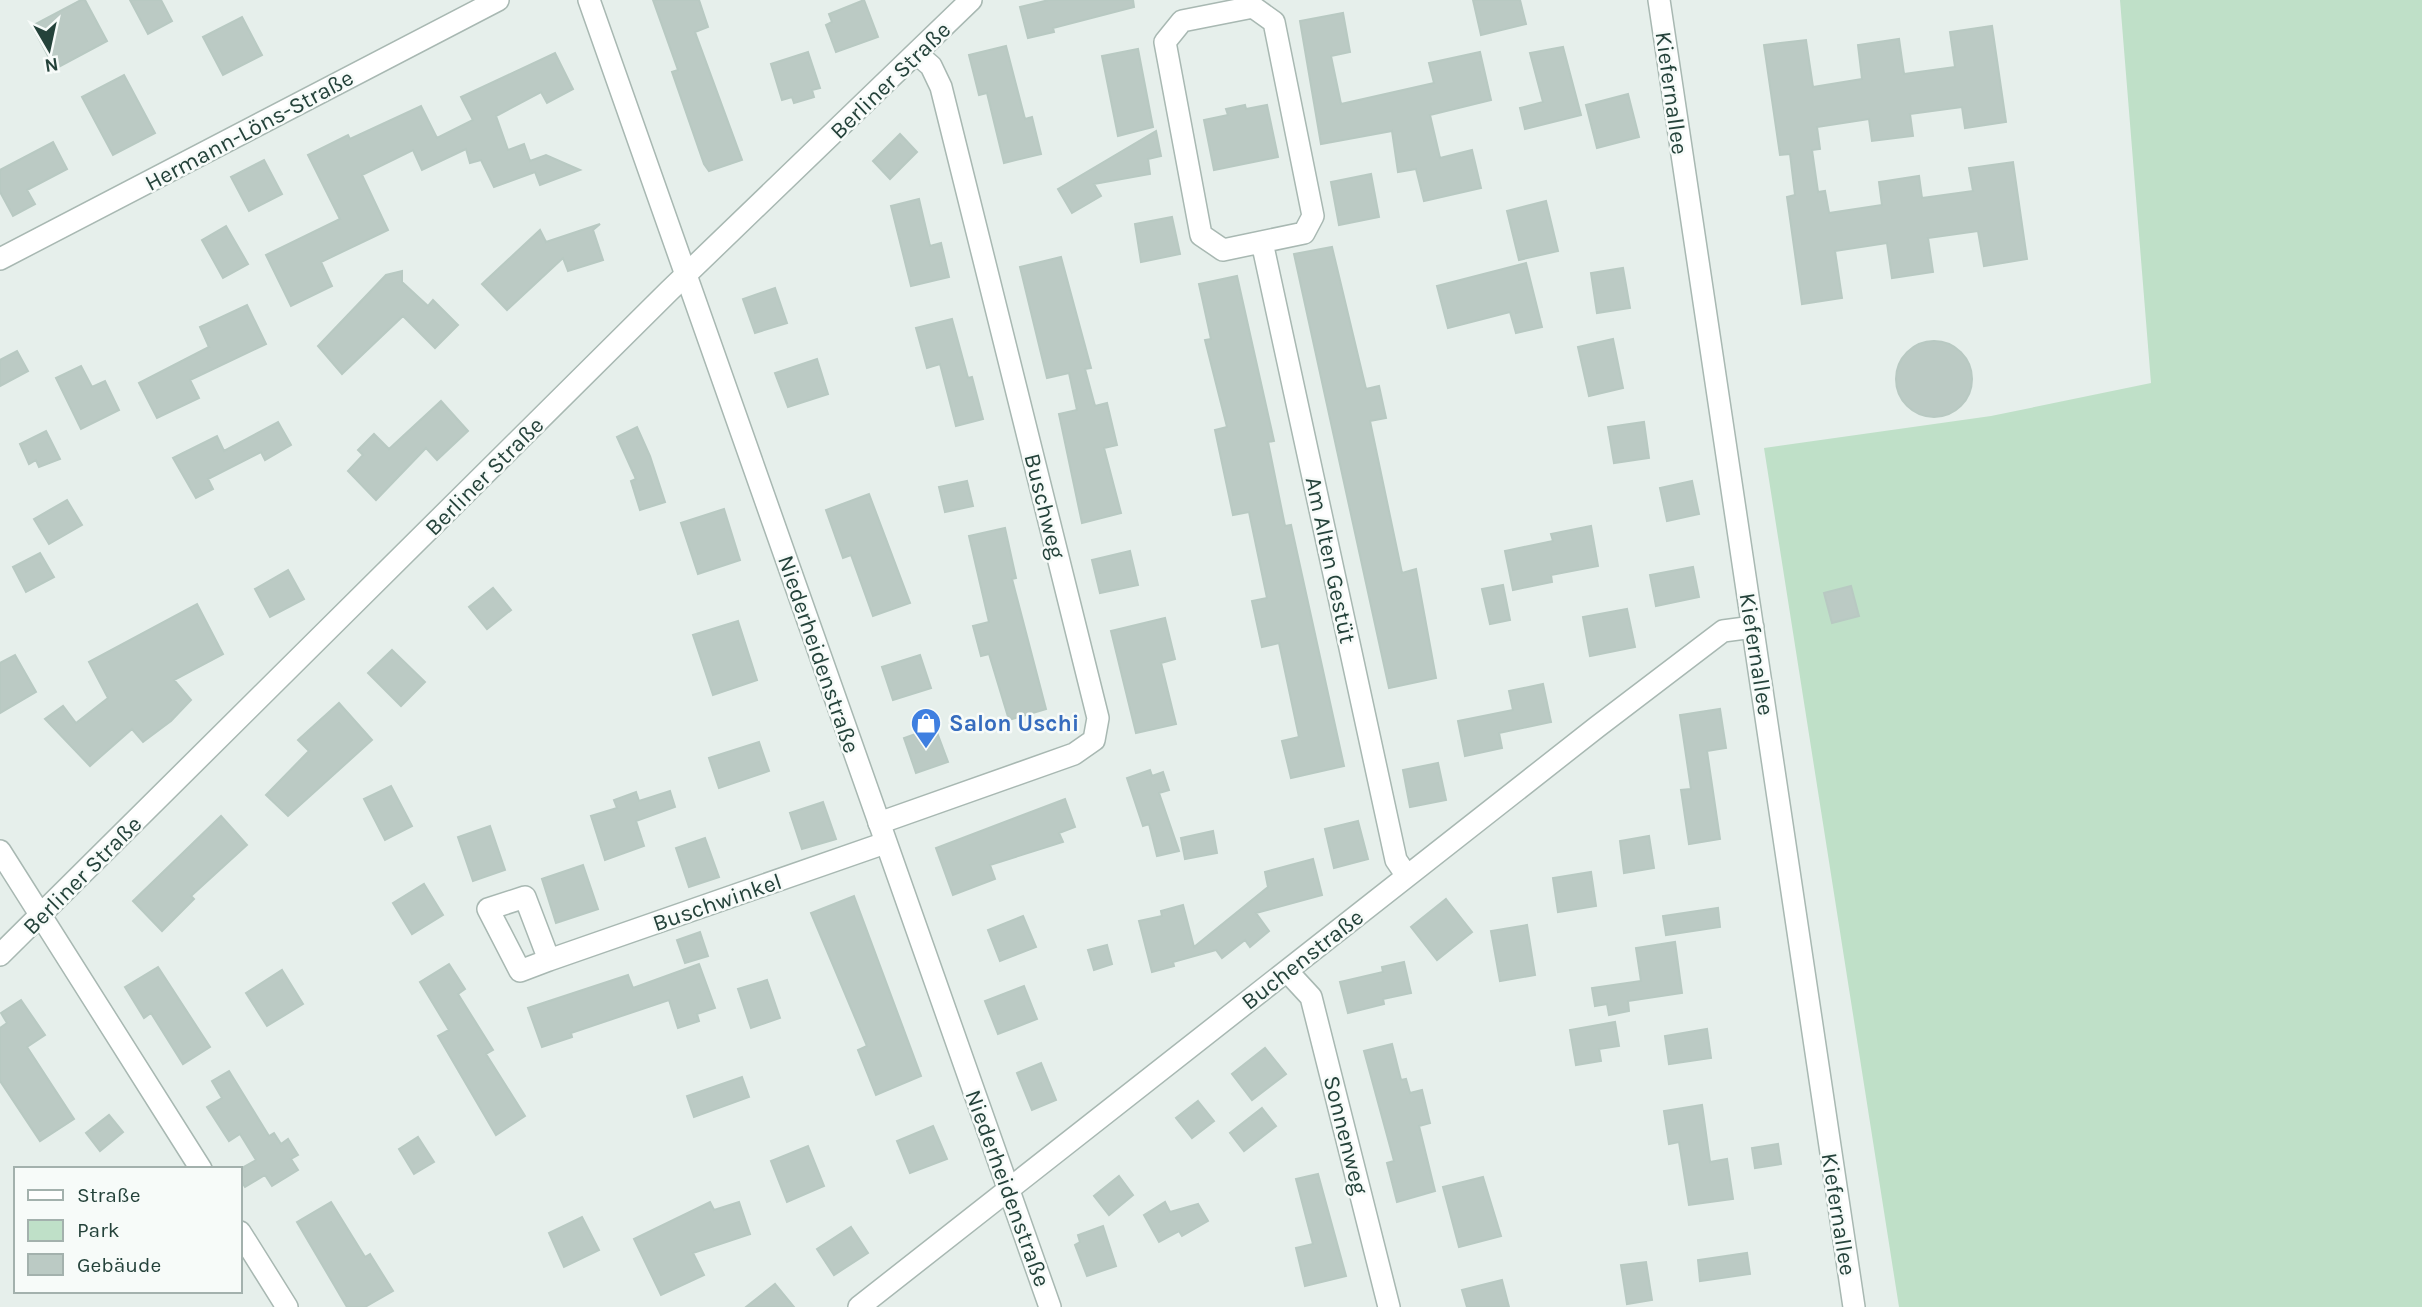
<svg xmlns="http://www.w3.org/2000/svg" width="2422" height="1307" viewBox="0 0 2422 1307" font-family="Karla,sans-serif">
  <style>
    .green { fill: #bfe0c8 }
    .building { fill: #bbcac4; stroke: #b8c9c2; stroke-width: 2 }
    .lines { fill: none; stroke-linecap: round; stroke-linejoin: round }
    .minor-casing { stroke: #a8b8b2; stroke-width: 24 }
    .tertiary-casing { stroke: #a8b8b2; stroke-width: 24 }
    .minor { stroke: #fff; stroke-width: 21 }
    .tertiary { stroke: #fff; stroke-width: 21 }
    .labels { text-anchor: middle; stroke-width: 5; stroke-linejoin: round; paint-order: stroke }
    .street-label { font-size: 23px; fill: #24423a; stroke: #f7fbf9 }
    .shop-label { font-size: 23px; font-weight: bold; fill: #366cbe; stroke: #f7fbf9; text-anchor: start }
  </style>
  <rect width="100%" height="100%" fill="#e6efeb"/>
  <path class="green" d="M2120,0H2422V1307H1899L1764,448L1991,416L2151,383Z"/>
  <path class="building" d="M81,0H85L107,41L55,69L32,26Z
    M130,0H161L172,21L148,34Z
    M653,0H699L708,27L695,32L742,160L709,171L704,164L672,72L678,70Z
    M864,0L878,37L836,52L826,25L832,22L829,14Z
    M1049,0H1133L1134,7L1053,28L1054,32L1028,38L1020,7Z
    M1473,0H1520L1526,24L1481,35Z
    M1343,13L1350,52L1331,56L1341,104L1434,83L1429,63L1480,52L1491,100L1430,115L1440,158L1472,150L1481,188L1424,201L1416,169L1398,172L1392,131L1321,144L1300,21Z
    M242,17L262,55L223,75L203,37Z
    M1992,26L2006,122L1965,128L1962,107L1910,114L1913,136L1872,141L1869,119L1817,127L1820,149L1812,150L1818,192L1825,191L1829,213L1882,205L1879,182L1919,176L1922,198L1973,191L1969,168L2013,162L2027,259L1984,266L1978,231L1928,238L1933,272L1892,278L1887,243L1835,251L1842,298L1802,304L1787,197L1795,195L1790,154L1780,155L1764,45L1806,40L1813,87L1862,79L1858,45L1899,39L1904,74L1955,67L1950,32Z
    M1006,46L1025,119L1032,117L1041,154L1004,163L987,93L979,95L969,55Z
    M1563,47L1581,115L1525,129L1520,108L1543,102L1530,53Z
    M1138,49L1153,127L1118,136L1102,56Z
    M808,52L820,88L812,90L814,97L794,103L792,97L782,100L771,64Z
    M555,53L573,89L547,103L541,92L496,116L508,150L524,144L530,161L546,155L580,170L540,185L535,172L494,187L481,160L470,163L466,149L422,170L413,150L362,175L388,230L321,262L332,286L291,306L266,255L340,219L308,155L348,135L350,139L421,106L437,138L473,120L461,97Z
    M124,75L155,133L113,155L82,97Z
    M1628,94L1639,137L1597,148L1586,105Z
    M1245,105L1246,109L1267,105L1278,157L1214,170L1204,120L1228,115L1226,109Z
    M1156,131L1161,156L1148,159L1150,174L1094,184L1101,196L1072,213L1058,189Z
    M900,134L917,152L890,179L873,161Z
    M53,142L67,169L27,190L35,204L13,216L0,192V170Z
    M264,160L282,194L249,211L231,177Z
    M1371,174L1379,217L1339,225L1331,182Z
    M919,199L930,246L941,243L949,277L911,286L891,206Z
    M1546,201L1558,251L1519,260L1507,211Z
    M1172,217L1180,254L1141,262L1135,224Z
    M600,224L593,230L603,260L568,271L563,258L507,310L482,284L540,230L546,242Z
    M226,226L248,264L223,278L202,240Z
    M1332,247L1366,389L1379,386L1386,418L1370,421L1402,573L1416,569L1436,678L1389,688L1294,254Z
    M1061,257L1091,368L1085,369L1095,406L1107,403L1117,445L1104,448L1121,513L1082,523L1059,414L1077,410L1069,373L1047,378L1020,267Z
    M1526,263L1542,327L1516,333L1510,312L1448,328L1437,286Z
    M1623,268L1630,308L1597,313L1591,273Z
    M402,271V282L428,306L433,300L458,325L435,348L403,316L342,374L318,346L386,275Z
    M1237,276L1274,441L1268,442L1285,526L1291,525L1344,766L1291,778L1282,741L1299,737L1279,643L1262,647L1252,601L1267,598L1249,512L1233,515L1215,430L1227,427L1205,340L1211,339L1199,284Z
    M775,288L787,323L755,333L743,299Z
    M247,305L266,344L190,380L199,398L157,418L139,383L209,347L200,327Z
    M952,319L968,378L972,377L983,419L956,426L940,364L927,368L916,328Z
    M1613,339L1623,388L1589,396L1578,347Z
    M1896 379a38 38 0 1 1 76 0a38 38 0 1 1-76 0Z
    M17,351L28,371L0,386V360Z
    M817,359L828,394L788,407L775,373Z
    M81,366L92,387L105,381L119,410L81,429L56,378Z
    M441,401L468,431L437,460L426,448L376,500L348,471L363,455L358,450L374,434L389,449Z
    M278,422L291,445L265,460L261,452L208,479L213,489L196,498L173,458L217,436L224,451Z
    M1644,422L1649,458L1614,463L1608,427Z
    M637,427L650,456L665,502L640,510L631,481L636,479L617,437Z
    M46,431L60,459L39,467L36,460L29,464L20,444Z
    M967,481L973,506L945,512L939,487Z
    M1692,481L1699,514L1667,521L1660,488Z
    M869,494L910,603L873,616L851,555L843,558L826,510Z
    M67,500L82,525L49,544L34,519Z
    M724,509L740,560L698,574L681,523Z
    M1591,526L1598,566L1551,575L1552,582L1513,590L1505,551L1553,541L1551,534Z
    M1005,528L1016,578L1012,579L1046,709L1009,720L989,654L981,656L973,626L989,622L969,536Z
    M1130,551L1138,585L1100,593L1092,560Z
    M40,553L54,577L26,592L13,567Z
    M1693,567L1699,597L1656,606L1650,575Z
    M288,570L304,599L270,617L255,589Z
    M1503,585L1510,620L1490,624L1482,589Z
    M1851,586L1859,616L1832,623L1824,593Z
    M493,588L511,610L487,629L469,607Z
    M197,604L223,654L174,680L191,700L171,721L143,742L132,729L90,766L45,719L63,706L76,723L108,698L89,662Z
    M1627,609L1635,647L1590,656L1583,617Z
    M1165,618L1175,659L1161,663L1176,724L1136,733L1111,631Z
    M738,621L757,680L713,695L693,635Z
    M392,650L425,682L401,706L368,673Z
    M15,655L36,692L0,713V663Z
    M920,655L931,688L893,700L882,667Z
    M1543,684L1551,722L1499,733L1502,748L1465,756L1458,721L1513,710L1509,691Z
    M339,703L372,740L288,816L266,795L309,751L298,740Z
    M1720,709L1726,748L1707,751L1720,839L1689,844L1681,790L1691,789L1680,715Z
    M935,727L948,762L916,773L904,738Z
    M759,742L769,771L719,788L709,758Z
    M1438,763L1446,800L1410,807L1403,770Z
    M1150,770L1152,776L1163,772L1169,790L1159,793L1179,851L1157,856L1149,824L1143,826L1127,778Z
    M391,786L412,826L385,840L364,799Z
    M670,791L675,807L636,821L644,846L605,860L591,816L617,808L614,800L636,792L639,801Z
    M1065,799L1075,827L1059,833L1063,842L990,865L995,879L953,895L936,848Z
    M823,802L836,839L802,849L790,813Z
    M221,816L247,845L191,896L194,899L162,931L133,901Z
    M1358,821L1368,859L1334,868L1325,829Z
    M490,826L505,870L473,881L458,837Z
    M1213,831L1217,853L1185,859L1181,838Z
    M1649,836L1654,868L1624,873L1620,841Z
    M705,838L719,877L689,887L676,848Z
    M1313,859L1322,895L1256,913L1269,931L1250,947L1245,940L1222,958L1216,950L1173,962L1174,966L1152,972L1139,921L1162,916L1161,911L1183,905L1194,947L1268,887L1265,872Z
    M583,865L598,909L556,923L542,879Z
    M1591,872L1596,906L1558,912L1553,878Z
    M424,884L443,915L412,934L393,903Z
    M854,896L921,1076L876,1095L858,1050L867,1046L811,913Z
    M1446,899L1472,932L1437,960L1411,927Z
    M1718,908L1720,927L1666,935L1663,916Z
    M1023,916L1036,947L1000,961L988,930Z
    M1527,925L1535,975L1500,981L1491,931Z
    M700,932L708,956L685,963L677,940Z
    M1675,942L1682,993L1628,1001L1629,1011L1609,1015L1607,1004L1595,1006L1592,988L1641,981L1636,948Z
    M1107,945L1112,964L1094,970L1088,950Z
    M1404,962L1411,993L1383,999L1384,1004L1348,1013L1340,982L1383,972L1382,967Z
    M449,964L465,989L458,994L493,1050L486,1054L525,1116L496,1135L438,1036L449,1030L420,982Z
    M699,964L715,1008L697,1014L699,1021L678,1028L669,1000L571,1033L572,1037L542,1047L528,1008L628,975L633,988Z
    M158,967L210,1047L183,1064L151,1013L144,1018L125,987Z
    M282,970L303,1004L267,1026L246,993Z
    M767,980L780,1018L751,1028L738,989Z
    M1024,986L1037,1019L998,1034L985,1001Z
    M21,1000L45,1035L27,1047L74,1119L40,1141L0,1081V1028L7,1023L1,1013Z
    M1615,1022L1619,1046L1599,1049L1601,1061L1576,1065L1570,1030Z
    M1707,1029L1711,1058L1669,1064L1665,1036Z
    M1392,1044L1401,1080L1406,1079L1410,1093L1422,1090L1430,1123L1419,1126L1435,1191L1397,1202L1387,1163L1394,1161L1364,1051Z
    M1265,1048L1286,1074L1252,1100L1232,1074Z
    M1041,1063L1056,1100L1032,1110L1017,1073Z
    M229,1071L269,1136L274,1133L281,1144L288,1139L298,1155L291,1159L298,1170L272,1186L265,1175L245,1187L240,1179V1169L256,1160L240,1134L229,1141L207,1107L222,1098L212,1081Z
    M742,1077L749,1097L694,1117L687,1096Z
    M1198,1101L1214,1121L1192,1138L1176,1118Z
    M1702,1105L1710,1162L1727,1159L1733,1199L1689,1205L1679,1142L1669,1144L1664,1111Z
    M1262,1108L1276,1126L1244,1151L1230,1133Z
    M109,1115L123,1132L100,1151L86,1133Z
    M933,1126L947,1159L910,1173L897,1141Z
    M418,1137L434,1162L414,1174L399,1149Z
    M1778,1144L1781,1164L1755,1168L1752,1148Z
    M808,1146L824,1186L787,1202L771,1161Z
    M1318,1174L1346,1276L1305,1286L1296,1248L1313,1244L1296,1179Z
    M1119,1176L1133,1195L1109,1215L1094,1196Z
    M1483,1177L1501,1236L1459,1247L1443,1187Z
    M331,1202L365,1257L370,1254L393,1291L365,1307H347L297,1222Z
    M710,1202L714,1210L739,1202L750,1234L693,1253L704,1275L661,1295L634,1239Z
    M1165,1202L1170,1212L1198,1204L1208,1221L1182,1236L1179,1231L1159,1242L1144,1215Z
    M582,1217L599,1250L564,1267L549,1233Z
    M1103,1226L1116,1266L1087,1276L1075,1245L1080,1242L1078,1235Z
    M851,1227L868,1253L834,1275L817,1249Z
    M1747,1253L1750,1274L1700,1281L1698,1260Z
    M1646,1262L1652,1300L1627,1304L1621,1265Z
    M1502,1280L1509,1307H1467L1462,1290Z
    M775,1284L794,1307H746Z"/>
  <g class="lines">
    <g class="minor-casing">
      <path id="minor" d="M1659,0L1854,1307
        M1253,7L1274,22L1313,216L1304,233L1223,250L1201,235L1165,42L1182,21Z
        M1262,242L1396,860L1407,876
        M0,259L498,0
        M879,823L1074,754L1094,740L1098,718L941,87L931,66L917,54
        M0,851L201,1169
        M0,955L669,291L971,0
        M549,960L520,971L488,909L525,897L549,960L885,843
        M1287,971L1311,997L1389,1307
        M240,1232L287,1307
        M859,1307L1597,727L1723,631L1753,627"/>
    </g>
    <g class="tertiary-casing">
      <path id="tertiary" d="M589,0L1050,1307"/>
    </g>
    <use href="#minor" class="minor"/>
    <use href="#tertiary" class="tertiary"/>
  </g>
  <defs>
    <g id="shop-pin" transform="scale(1.575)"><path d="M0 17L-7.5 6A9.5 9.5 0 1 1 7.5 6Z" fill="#3f7fe0" stroke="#f7fbf9"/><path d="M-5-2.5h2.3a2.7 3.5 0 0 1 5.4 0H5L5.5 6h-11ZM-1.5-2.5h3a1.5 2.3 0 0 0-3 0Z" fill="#fff"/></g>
  </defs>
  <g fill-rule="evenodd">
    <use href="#shop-pin" x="926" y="723"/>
  </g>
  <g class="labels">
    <g class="street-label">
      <text transform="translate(890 80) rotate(-44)" y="8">Berliner Straße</text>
      <text transform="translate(1672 93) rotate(82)" y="8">Kiefernallee</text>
      <text transform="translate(249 130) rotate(-28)" y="8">Hermann-Löns-Straße</text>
      <text transform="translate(484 476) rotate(-45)" y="8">Berliner Straße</text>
      <text transform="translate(1045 506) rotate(76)" y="8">Buschweg</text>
      <text transform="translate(1331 560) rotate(78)" y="8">Am Alten Gestüt</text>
      <text transform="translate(819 654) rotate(71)" y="8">Niederheidenstraße</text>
      <text transform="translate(1757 654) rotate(81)" y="8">Kiefernallee</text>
      <text transform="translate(82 875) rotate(-45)" y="8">Berliner Straße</text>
      <text transform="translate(717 902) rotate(-19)" y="8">Buschwinkel</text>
      <text transform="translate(1302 959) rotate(-38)" y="8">Buchenstraße</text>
      <text transform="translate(1346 1135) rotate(76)" y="8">Sonnenweg</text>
      <text transform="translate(1008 1188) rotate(70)" y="8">Niederheidenstraße</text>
      <text transform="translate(1839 1214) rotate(81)" y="8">Kiefernallee</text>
    </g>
    <g class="shop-label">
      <text x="949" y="731">Salon Uschi</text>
    </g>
  </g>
  <rect x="14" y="1167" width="228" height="126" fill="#f7fbf9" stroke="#a3b1ad" stroke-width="2"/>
  <rect x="28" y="1190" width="35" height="10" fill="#ffffff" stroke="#a3b1ad" stroke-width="2"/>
  <text x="77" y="1202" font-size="21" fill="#24423a">Straße</text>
  <rect x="28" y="1220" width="35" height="21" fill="#bfe0c8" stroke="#a3b1ad" stroke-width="2"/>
  <text x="77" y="1237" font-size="21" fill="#24423a">Park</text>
  <rect x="28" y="1254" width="35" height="21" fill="#bbcac4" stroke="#a3b1ad" stroke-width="2"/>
  <text x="77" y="1272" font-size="21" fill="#24423a">Gebäude</text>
  <g transform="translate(49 49) rotate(171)" stroke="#f7fbf9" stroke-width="5" paint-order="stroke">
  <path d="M0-5L12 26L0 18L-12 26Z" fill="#24423a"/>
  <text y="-10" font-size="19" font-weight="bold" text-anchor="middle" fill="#24423a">N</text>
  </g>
</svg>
